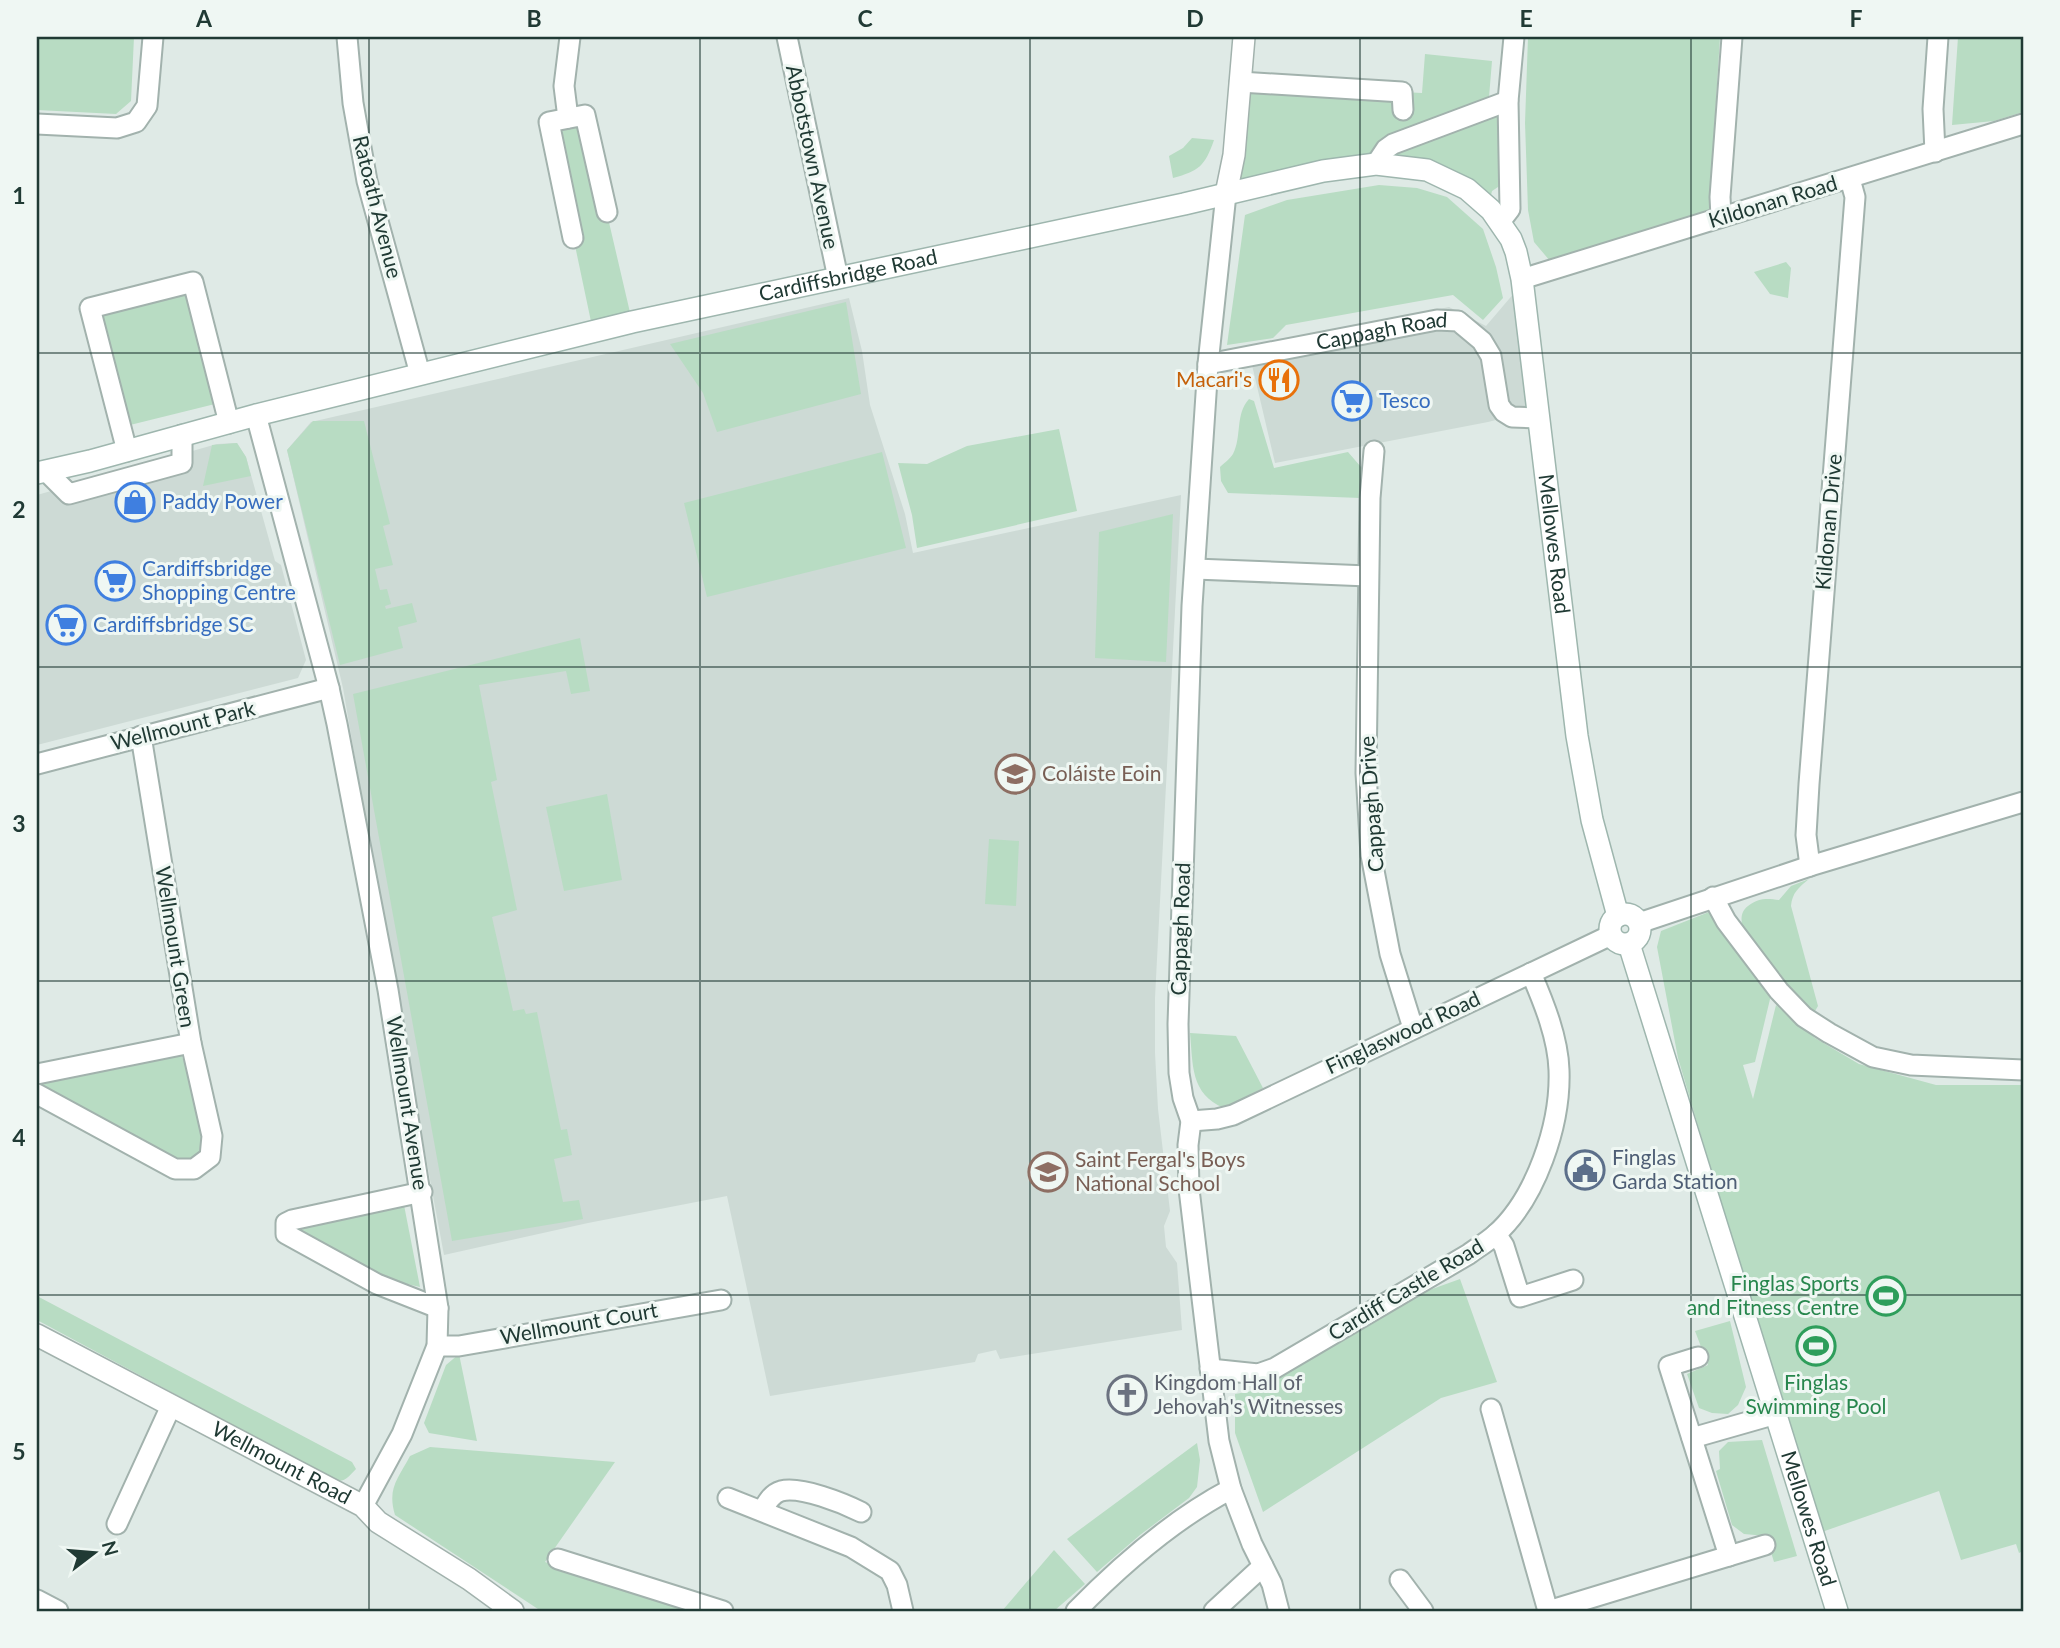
<svg xmlns="http://www.w3.org/2000/svg" width="2060" height="1648" viewBox="0 0 2060 1648" font-family="Lato,sans-serif">
  <style>
    .built { fill: #cddad5 }
    .green { fill: #b8dcc3 }
    .lines { fill: none; stroke-linecap: round; stroke-linejoin: round }
    .minor-casing { stroke: #a2b2ad; stroke-width: 23 }
    .tertiary-casing { stroke: #a2b2ad; stroke-width: 24 }
    .secondary-casing { stroke: #9eb6ae; stroke-width: 24 }
    .minor { stroke: #fff; stroke-width: 19 }
    .tertiary { stroke: #fff; stroke-width: 21 }
    .secondary { stroke: #fff; stroke-width: 21 }
    .grid { fill: none; stroke: #203a34; stroke-width: 2; stroke-opacity: 0.55 }
    .labels { text-anchor: middle; stroke-width: 6; stroke-linejoin: round; paint-order: stroke }
    .street-label { font-size: 21px; fill: #203a34; stroke: #eff7f3 }
    .food-label { font-size: 21px; fill: #c56008; stroke: #eff7f3; text-anchor: end }
    .shop-label { font-size: 21px; fill: #366cbe; stroke: #eff7f3; text-anchor: start }
    .education-label { font-size: 21px; fill: #785e54; stroke: #eff7f3; text-anchor: start }
    .service-label { font-size: 21px; fill: #4e5e75; stroke: #eff7f3; text-anchor: start }
    .leisure-label { font-size: 21px; fill: #27864d; stroke: #eff7f3; text-anchor: end }
    .worship-label { font-size: 21px; fill: #5b616d; stroke: #eff7f3; text-anchor: start }
    .neatline { fill: none; stroke: #203a34; stroke-width: 2.5 }
    .grid-label { font-size: 23px; text-anchor: middle; font-weight: bold; fill: #203a34 }
  </style>
  <rect width="100%" height="100%" fill="#dfeae6"/>
  <path class="built" d="M1515,292L1532,401L1523,413L1488,422L1275,463L1248,348L1449,307L1486,326Z
    M849,298L862,351L870,405L905,514L913,553L1181,495L1155,998V1053L1158,1109L1170,1211L1164,1226L1166,1247L1177,1263L1182,1330L1000,1359L996,1350L978,1354L975,1362L770,1396L727,1196L588,1223L444,1255L395,991L343,688L287,450L311,422Z
    M237,443L246,457L275,561L281,565L306,660L298,678L37,745V495L217,444Z"/>
  <path class="green" d="M37,37H134L131,101L116,114L37,110Z
    M1528,37H1720L1709,214L1550,261L1534,242L1528,210L1525,123Z
    M1958,37H2023V112L1994,121L1952,125Z
    M1425,54L1492,61L1489,97L1499,121L1501,185L1492,191L1488,207L1467,188L1375,164L1227,191L1240,83L1422,93Z
    M584,115L632,321L593,331L549,122Z
    M1192,138L1214,140C1205,166 1199,171 1173,178L1169,156L1183,148Z
    M1379,185L1417,188L1447,197L1483,229L1496,267L1503,298L1483,320L1453,295L1286,325L1273,338L1227,345L1245,215L1287,200Z
    M1786,262L1791,268L1788,298L1770,294L1754,272Z
    M189,294L215,404L130,425L103,315Z
    M846,302L861,394L717,432L703,393L670,344Z
    M1249,399L1254,401L1274,468L1348,452L1361,467L1360,498L1228,493L1221,481L1220,467C1224,463 1230,459 1233,454C1242,437 1235,414 1249,399Z
    M313,421H364L390,524L383,526L393,565L375,569L380,590L387,589L391,604L385,606L386,609L412,603L417,622L398,627L403,648L340,665L287,450Z
    M1059,429L1077,511L917,548L912,515L898,463L927,464L967,446Z
    M237,443L246,457L251,476L203,486L212,445Z
    M882,452L906,548L707,597L684,503Z
    M1173,514L1166,662L1095,658L1099,532Z
    M580,638L590,691L571,694L566,671L479,685L497,780L491,782L517,910L492,917L513,1011L524,1009L526,1014L537,1012L561,1130L567,1129L572,1155L554,1159L563,1202L579,1200L583,1219L452,1241L353,694Z
    M607,794L622,880L564,891L546,807Z
    M989,839L1019,841L1016,906L985,904Z
    M1809,879C1799,887 1792,893 1791,906L1818,1006L1812,1016C1796,999 1719,927 1748,906C1758,898 1767,898 1779,900L1791,886Z
    M1709,912L1771,995L1755,1062L1743,1065L1753,1099L1776,1005L1815,1038L1859,1064L1936,1085H2023V1551L2019,1553L2016,1544L1961,1560L1939,1491L1819,1533L1678,1058L1657,947L1661,931Z
    M1190,1033L1236,1036L1263,1088L1224,1108C1190,1094 1193,1064 1190,1033Z
    M180,1052C190,1074 206,1124 200,1148C199,1153 196,1158 193,1163L174,1164L37,1086L40,1079Z
    M404,1205L420,1287L385,1279L295,1229L310,1220Z
    M1460,1279L1497,1382L1441,1398L1263,1512L1235,1433V1394L1263,1389L1396,1302Z
    M37,1296L352,1462L356,1469C349,1476 345,1483 335,1480L37,1320Z
    M1730,1321L1746,1387L1738,1405L1728,1414L1712,1413L1699,1408L1687,1374L1708,1365L1695,1331Z
    M459,1354L477,1441L429,1433L424,1423L446,1365Z
    M1762,1440L1797,1556L1774,1562L1766,1536L1744,1534L1732,1525L1716,1471L1720,1469L1719,1451L1728,1442Z
    M1197,1443L1200,1460L1197,1487L1189,1498L1140,1535L1097,1572L1067,1539Z
    M430,1447L615,1462L545,1562L687,1611H541L395,1515C387,1488 398,1479 410,1456Z
    M1054,1550L1085,1584L1054,1611H1002Z"/>
  <g class="lines">
    <g class="minor-casing">
      <g id="minor">
        <path d="M347,37L353,103L367,181L420,374"/>
        <path d="M787,37L838,278"/>
        <path d="M1240,82L1402,92L1403,110"/>
        <path d="M568,118L564,86L570,37"/>
        <path d="M37,124L117,128L136,122L147,106L153,37"/>
        <path d="M1935,152L1933,109L1938,37"/>
        <path d="M1376,164L1386,149L1393,144L1508,101"/>
        <path d="M1226,194L1208,364L1192,606L1178,1024L1179,1073L1183,1098L1191,1121L1188,1145L1189,1189L1219,1441L1231,1489L1252,1544L1272,1584L1279,1611"/>
        <path d="M1721,217L1720,197L1732,37"/>
        <path d="M1500,222L1510,209L1508,101L1514,37"/>
        <path d="M573,238L549,122L585,115L607,212"/>
        <path d="M1522,279L2023,124"/>
        <path id="s1" d="M1208,364L1437,320L1458,321L1482,341L1491,356L1499,405L1504,412L1512,417L1538,418"/>
        <path d="M256,415L329,688L337,724L388,990L438,1308L437,1346L402,1434L363,1506"/>
        <path d="M127,451L90,308L193,282L229,423"/>
        <path d="M1374,451L1370,498L1366,773L1371,855L1390,954L1413,1028"/>
        <path d="M46,471L69,494L182,463V435"/>
        <path d="M1195,569L1368,576"/>
        <path d="M37,764L329,688"/>
        <path d="M1810,866L1806,835L1809,784L1855,197L1850,179"/>
        <path d="M1713,897L1726,921L1779,991L1804,1017L1829,1033L1873,1057L1911,1065L2023,1070"/>
        <path d="M1639,923L1810,866L2023,802"/>
        <path d="M37,1074L191,1043"/>
        <path d="M37,1094L175,1169H194L210,1157L212,1136L191,1043L141,736"/>
        <path d="M1191,1121L1217,1119L1233,1115L1611,935"/>
        <path d="M422,1192L292,1220L286,1223V1234L377,1284L438,1308"/>
        <path d="M1496,1234L1504,1246L1520,1297L1573,1280"/>
        <path d="M437,1346H459L721,1300"/>
        <path d="M1698,1357L1669,1366L1729,1556"/>
        <path d="M1210,1369L1258,1374L1275,1368L1469,1254C1477,1248 1487,1242 1495,1235C1536,1199 1561,1124 1559,1070C1558,1038 1544,1003 1531,973"/>
        <path d="M1491,1409L1548,1611"/>
        <path d="M1692,1438L1776,1414"/>
        <path d="M728,1498L851,1547L890,1571L897,1585L903,1611"/>
        <path d="M762,1511C767,1503 771,1494 781,1491C801,1486 843,1503 861,1512"/>
        <path d="M117,1524L171,1406"/>
        <path d="M558,1559L723,1611"/>
        <path d="M1400,1580L1423,1611"/>
        <path d="M37,1600L58,1611"/>
        <path d="M1076,1611C1121,1565 1174,1519 1231,1489"/>
        <path d="M1214,1611L1263,1566"/>
        <path d="M1548,1611L1765,1545"/>
      </g>
    </g>
    <g class="tertiary-casing">
      <g id="tertiary">
        <path d="M1226,194L1234,155L1244,37"/>
        <path id="s2" d="M37,1335L363,1506L378,1522L469,1579L513,1611"/>
      </g>
    </g>
    <g class="secondary-casing">
      <g id="secondary">
        <path id="s3" d="M37,473L90,461L256,415L632,322L1184,204L1323,171L1376,164L1427,170L1467,189L1491,210L1511,239L1516,252L1522,279L1577,736L1592,820L1618,916"/>
        <circle cx="1625" cy="929" r="15"/>
        <path id="s4" d="M1629,944L1837,1611"/>
      </g>
    </g>
    <use href="#minor" class="minor"/>
    <use href="#tertiary" class="tertiary"/>
    <use href="#secondary" class="secondary"/>
  </g>
  <path class="grid" d="M369,37V1611M700,37V1611M1030,37V1611M1360,37V1611M1691,37V1611M37,353H2023M37,667H2023M37,981H2023M37,1295H2023"/>
  <defs>
    <g id="restaurant-ring" transform="scale(2.0125)"><circle r="9.5" fill="#eff7f3" stroke="#e8710a" stroke-width="1.5"/><path d="M-5-6h1v4h1v-4h1v4h1v-4h1v5L-1.5 .5V6h-2V.5L-5-1ZM5-6V6H3V1.5H1.5Q1.5-4 5-6Z" fill="#e8710a"/></g>
    <g id="supermarket-ring" transform="scale(2.0125)"><circle r="9.5" fill="#eff7f3" stroke="#3f7fe0" stroke-width="1.5"/><path d="M-6-5.5h2.5l.6 2H6L4.5 2H-2.5L-4.4-4H-6ZM-1.5 3.2a1.3 1.3 0 1 0 .1 0ZM3 3.2a1.3 1.3 0 1 0 .1 0Z" fill="#3f7fe0"/></g>
    <g id="shop-ring" transform="scale(2.0125)"><circle r="9.5" fill="#eff7f3" stroke="#3f7fe0" stroke-width="1.5"/><path d="M-5-2.5h2.3a2.7 3.5 0 0 1 5.4 0H5L5.5 6h-11ZM-1.5-2.5h3a1.5 2.3 0 0 0-3 0Z" fill="#3f7fe0"/></g>
    <g id="school-ring" transform="scale(2.0125)"><circle r="9.5" fill="#eff7f3" stroke="#8d6e63" stroke-width="1.5"/><path d="M0-5L7-2L0 1L-7-2ZM-4 1L0 2.5L4 1V4Q0 6-4 4Z" fill="#8d6e63"/></g>
    <g id="civic-ring" transform="scale(2.0125)"><circle r="9.5" fill="#eff7f3" stroke="#5c6f8a" stroke-width="1.5"/><path d="M-.6-6.5H3V-4.5H.6V-3L4-1V1h2V6H-6V1h2V-1L-.6-3ZM-1.2 2.5V6h2.4V2.5Z" fill="#5c6f8a"/></g>
    <g id="stadium-ring" transform="scale(2.0125)"><circle r="9.5" fill="#eff7f3" stroke="#2e9e5b" stroke-width="1.5"/><path d="M0-5a6.5 5 0 1 0 0 10a6.5 5 0 1 0 0-10ZM-3.5-1.8h7v3.6h-7Z" fill="#2e9e5b"/></g>
    <g id="church-ring" transform="scale(2.0125)"><circle r="9.5" fill="#eff7f3" stroke="#6b7280" stroke-width="1.5"/><path d="M-1.2-6h2.4v3.5h3.3v2.4h-3.3V6h-2.4V-.1h-3.3v-2.4h3.3Z" fill="#6b7280"/></g>
  </defs>
  <g fill-rule="evenodd">
    <use href="#restaurant-ring" x="1279" y="380"/>
    <use href="#supermarket-ring" x="1352" y="401"/>
    <use href="#shop-ring" x="135" y="502"/>
    <use href="#supermarket-ring" x="115" y="581"/>
    <use href="#supermarket-ring" x="66" y="625"/>
    <use href="#school-ring" x="1015" y="774"/>
    <use href="#civic-ring" x="1585" y="1170"/>
    <use href="#school-ring" x="1048" y="1172"/>
    <use href="#stadium-ring" x="1886" y="1296"/>
    <use href="#stadium-ring" x="1816" y="1346"/>
    <use href="#church-ring" x="1127" y="1395"/>
  </g>
  <g class="labels">
    <g class="street-label">
      <text transform="translate(812 157) rotate(78)" y="7">Abbotstown Avenue</text>
      <text transform="translate(1773 202) rotate(-17)" y="7">Kildonan Road</text>
      <text transform="translate(377 207) rotate(76)" y="7">Ratoath Avenue</text>
      <text dy="7" stroke="none"><textPath href="#s3" startOffset="835">Cardiffsbridge Road</textPath></text>
      <text dy="7" stroke="none"><textPath href="#s1" startOffset="177">Cappagh Road</textPath></text>
      <text transform="translate(1829 522) rotate(-85)" y="7">Kildonan Drive</text>
      <text dy="7" stroke="none"><textPath href="#s3" startOffset="1846">Mellowes Road</textPath></text>
      <text transform="translate(183 726) rotate(-14)" y="7">Wellmount Park</text>
      <text transform="translate(1372 804) rotate(-94)" y="7">Cappagh Drive</text>
      <text transform="translate(1181 929) rotate(-88)" y="7">Cappagh Road</text>
      <text transform="translate(175 947) rotate(81)" y="7">Wellmount Green</text>
      <text transform="translate(1403 1033) rotate(-25)" y="7">Finglaswood Road</text>
      <text transform="translate(407 1103) rotate(81)" y="7">Wellmount Avenue</text>
      <text transform="translate(1406 1290) rotate(-31)" y="7">Cardiff Castle Road</text>
      <text transform="translate(579 1324) rotate(-10)" y="7">Wellmount Court</text>
      <text dy="7" stroke="none"><textPath href="#s2" startOffset="276">Wellmount Road</textPath></text>
      <text dy="7" stroke="none"><textPath href="#s4" startOffset="602">Mellowes Road</textPath></text>
    </g>
    <g class="food-label">
      <text x="1252" y="387">Macari's</text>
    </g>
    <g class="shop-label">
      <text x="1379" y="408">Tesco</text>
      <text x="162" y="509">Paddy Power</text>
      <text x="142" y="576">Cardiffsbridge<tspan x="142" dy="24">Shopping Centre</tspan></text>
      <text x="93" y="632">Cardiffsbridge SC</text>
    </g>
    <g class="education-label">
      <text x="1042" y="781">Coláiste Eoin</text>
      <text x="1075" y="1167">Saint Fergal's Boys<tspan x="1075" dy="24">National School</tspan></text>
    </g>
    <g class="service-label">
      <text x="1612" y="1165">Finglas<tspan x="1612" dy="24">Garda Station</tspan></text>
    </g>
    <g class="leisure-label">
      <text x="1859" y="1291">Finglas Sports<tspan x="1859" dy="24">and Fitness Centre</tspan></text>
      <text x="1816" y="1390" text-anchor="middle">Finglas<tspan x="1816" dy="24">Swimming Pool</tspan></text>
    </g>
    <g class="worship-label">
      <text x="1154" y="1390">Kingdom Hall of<tspan x="1154" dy="24">Jehovah's Witnesses</tspan></text>
    </g>
  </g>
  <rect width="2060" height="1648" fill="none" stroke="#eff7f3" stroke-width="77"/>
  <g transform="translate(94 1553) rotate(74)" stroke="#eff7f3" stroke-width="5" paint-order="stroke">
  <path d="M0-5L12 26L0 18L-12 26Z" fill="#203a34"/>
  <text y="-10" font-size="19" font-weight="bold" text-anchor="middle" fill="#203a34">N</text>
  </g>
  <rect x="38" y="38" width="1984" height="1572" class="neatline"/>
  <g class="grid-label">
    <text x="204" y="27">A</text>
    <text x="534" y="27">B</text>
    <text x="865" y="27">C</text>
    <text x="1195" y="27">D</text>
    <text x="1526" y="27">E</text>
    <text x="1856" y="27">F</text>
    <text x="19" y="204">1</text>
    <text x="19" y="518">2</text>
    <text x="19" y="832">3</text>
    <text x="19" y="1146">4</text>
    <text x="19" y="1460">5</text>
  </g>
</svg>
